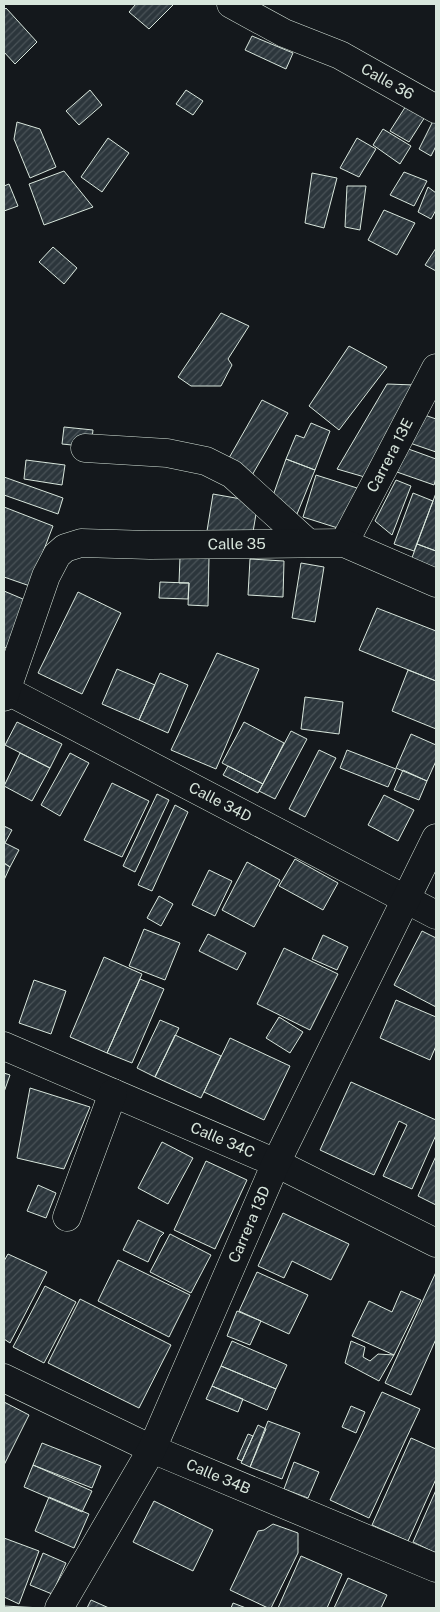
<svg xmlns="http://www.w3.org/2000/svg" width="440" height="1612" viewBox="0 0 440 1612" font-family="'Public Sans',sans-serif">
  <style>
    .building { fill: url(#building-hatch); stroke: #d8e6dc }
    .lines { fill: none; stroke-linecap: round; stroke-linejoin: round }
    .minor-casing { stroke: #d8e6dc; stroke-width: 29 }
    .minor { stroke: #14181c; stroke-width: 28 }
    .labels { text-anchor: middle; stroke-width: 4; stroke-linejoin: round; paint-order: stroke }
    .street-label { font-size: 15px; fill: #d8e6dc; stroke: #14181c }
  </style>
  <defs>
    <pattern id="building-hatch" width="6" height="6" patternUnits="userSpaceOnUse" patternTransform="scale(1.25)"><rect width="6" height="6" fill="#2c363c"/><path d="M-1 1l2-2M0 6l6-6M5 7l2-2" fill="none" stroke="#4a5358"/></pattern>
  </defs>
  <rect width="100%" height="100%" fill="#14181c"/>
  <path class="building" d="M136,4H174L149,29L129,12Z
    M6,8L37,42L15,64L4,52V10Z
    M252,36L293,53L286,69L245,50Z
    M90,90L102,105L79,125L66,111Z
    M186,90L203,101L193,115L176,104Z
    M411,98L430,109L409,142L390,131Z
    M436,115V146L431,156L419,149Z
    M17,122L40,129L56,167L30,178L14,139Z
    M383,129L411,146L400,164L373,145Z
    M108,138L129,153L102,192L81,177Z
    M357,138L376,149L359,177L340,168Z
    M64,171L93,207L44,225L29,184Z
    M404,172L427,181L414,206L390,195Z
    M312,173L337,178L324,228L305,223Z
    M9,184L18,206L4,211V186Z
    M347,186H366L360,230L345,227Z
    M428,187L436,193V210L431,219L418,212Z
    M384,210L415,223L397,255L368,240Z
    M53,247L77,268L64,284L39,262Z
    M436,248V271L425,265Z
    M221,313L249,326L228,359L232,365L221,386H191L178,377Z
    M349,346L387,367L339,430L309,406Z
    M387,384L415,385L368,478L337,469Z
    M262,400L288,413L251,477L225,465Z
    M416,412L436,419V452L407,442Z
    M311,423L330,431L315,470L286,459L296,435L304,438Z
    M64,427L93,430L91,447L62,444Z
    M403,447L436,459V478L434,485L394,471Z
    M286,459L315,470L297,514L270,504Z
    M26,460L65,465L62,485L24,479Z
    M316,475L357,488L344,530L303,517Z
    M4,477L63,498L58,514L4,495Z
    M396,480L411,486L392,535L375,521Z
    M413,493L433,501L414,551L394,544Z
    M436,493V551L417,544Z
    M213,494L258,502L252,538L207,531Z
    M4,507L53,526L30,586L4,577Z
    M417,544L436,551V572L410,563Z
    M180,557L209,558L208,606L188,605L189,583H179Z
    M250,559L284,561L283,597L248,595Z
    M301,563L324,567L315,622L292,618Z
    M160,582L189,583L188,599L159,598Z
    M4,591L30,602L9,649L4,647Z
    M78,592L121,613L82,694L38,673Z
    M377,608L436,631V681L359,650Z
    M217,653L259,669L216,769L171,750Z
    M117,669L155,685L139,720L102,704Z
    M408,670L436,681V729L392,711Z
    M160,673L188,685L168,733L139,720Z
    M305,697L343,702L339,734L301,729Z
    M17,722L62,744L50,768L5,745Z
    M244,722L284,743L263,784L222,763Z
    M291,731L307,739L275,799L259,791Z
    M411,734L436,745V761L427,781L396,768Z
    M319,750L336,758L305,817L289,809Z
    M347,750L396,769L388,787L340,768Z
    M20,753L50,768L32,801L4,786Z
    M70,753L89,763L60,816L41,805Z
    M228,766L263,784L258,793L223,775Z
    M403,770L427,781L419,800L394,790Z
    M112,783L149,801L122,857L84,840Z
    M157,794L169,800L135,872L123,866Z
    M384,795L414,810L398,841L368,825Z
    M175,805L188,812L152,891L138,885Z
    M4,826L12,830L5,843L19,850L10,867L4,863Z
    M295,859L338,883L323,910L279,886Z
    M247,862L280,880L254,927L222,910Z
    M4,863L10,867L4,880Z
    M209,870L232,881L215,916L192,905Z
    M159,896L173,904L161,926L147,918Z
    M144,929L180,943L165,980L129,966Z
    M422,931L436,938V1007L394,985Z
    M208,934L246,953L237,970L199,951Z
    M323,935L348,947L337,970L312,959Z
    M284,948L338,974L310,1030L257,1004Z
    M104,957L142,974L107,1053L70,1037Z
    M140,979L164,989L132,1063L107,1053Z
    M34,980L66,991L51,1034L19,1023Z
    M396,1000L436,1017V1046L430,1060L380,1038Z
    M279,1017L303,1032L290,1053L266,1038Z
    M160,1020L179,1028L155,1077L137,1068Z
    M175,1035L221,1056L201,1098L155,1077Z
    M230,1038L290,1066L264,1120L204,1092Z
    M4,1073L10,1075L4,1092Z
    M351,1082L436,1120V1135L412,1189L383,1176L407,1125L399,1121L374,1175L320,1150Z
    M30,1088L90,1107L64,1169L17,1158Z
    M162,1142L193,1158L168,1204L138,1188Z
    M436,1156V1205L418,1196Z
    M206,1161L247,1180L215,1249L174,1230Z
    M38,1185L56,1193L46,1218L27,1211Z
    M283,1213L349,1244L331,1280L292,1261L284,1278L258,1266Z
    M138,1220L164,1233L160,1237L148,1262L123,1250Z
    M170,1234L211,1255L191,1293L150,1272Z
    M8,1254L47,1272L10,1343L4,1339V1261Z
    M118,1260L190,1295L169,1337L98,1301Z
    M257,1272L308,1295L289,1334L239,1311Z
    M436,1272V1339L411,1395L385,1383Z
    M45,1286L76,1302L44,1363L13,1347Z
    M401,1291L421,1300L394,1355L352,1336L369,1301L392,1312Z
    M80,1299L171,1345L139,1408L48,1363Z
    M237,1311L261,1321L250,1345L227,1336Z
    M232,1341L287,1365L276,1389L221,1366Z
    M351,1341L365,1347L363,1357L370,1361L378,1354L394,1355L379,1381L345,1363Z
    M221,1366L276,1389L267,1410L212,1386Z
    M212,1386L243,1399L238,1412L206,1399Z
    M382,1392L420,1409L369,1518L330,1500Z
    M4,1402L29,1415L4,1465Z
    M351,1406L365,1412L356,1433L342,1427Z
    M268,1421L300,1433L282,1479L250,1467Z
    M258,1425L266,1429L250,1467L241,1463Z
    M248,1434L253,1436L242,1461L237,1459Z
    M411,1438L436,1449V1479L408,1541L372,1525Z
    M42,1443L101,1466L92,1488L33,1465Z
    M294,1462L319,1472L308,1498L284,1489Z
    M33,1465L92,1491L82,1512L24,1487Z
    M436,1490V1553L413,1542Z
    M49,1497L89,1514L74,1548L35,1531Z
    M154,1501L213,1530L193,1571L133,1542Z
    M273,1524L298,1533V1553L271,1608H268L230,1590L258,1531L264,1530Z
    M4,1538L39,1551L19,1604L4,1597Z
    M43,1553L66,1563L52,1594L30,1585Z
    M301,1556L342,1574L327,1608H278Z
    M348,1578L387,1595L381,1608H334Z
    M91,1600L109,1608H87Z
    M233,1603L246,1608H231Z
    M4,1606L42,1608H4Z"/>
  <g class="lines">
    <g class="minor-casing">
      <g id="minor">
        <path id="s1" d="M231,4L284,33L340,55L436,109"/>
        <path d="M85,448L167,453L206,461L232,474L308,543"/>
        <path id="s2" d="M344,543L436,368"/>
        <path id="s3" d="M4,689L436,915"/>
        <path id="s4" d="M4,697L46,576L57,555L65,548L81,543L150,545L344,543L436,583"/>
        <path id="s5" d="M4,1046L276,1163L436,1243"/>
        <path d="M67,1217L113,1093"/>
        <path id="s6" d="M4,1378L152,1449L436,1568"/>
        <path id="s7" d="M59,1608L152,1449L276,1163L436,838"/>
      </g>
    </g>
    <use href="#minor" class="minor"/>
  </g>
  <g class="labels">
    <g class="street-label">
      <text dy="5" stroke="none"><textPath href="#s1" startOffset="175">Calle 36</textPath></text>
      <text dy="5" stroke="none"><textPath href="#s2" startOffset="99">Carrera 13E</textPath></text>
      <text dy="5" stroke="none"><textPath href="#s4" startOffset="335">Calle 35</textPath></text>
      <text dy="5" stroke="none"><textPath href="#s3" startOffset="244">Calle 34D</textPath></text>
      <text dy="5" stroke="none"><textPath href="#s5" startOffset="238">Calle 34C</textPath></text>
      <text dy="5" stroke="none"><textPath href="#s7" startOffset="429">Carrera 13D</textPath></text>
      <text dy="5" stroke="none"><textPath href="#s6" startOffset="236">Calle 34B</textPath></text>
    </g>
  </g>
  <rect width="440" height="1612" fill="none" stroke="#d8e6dc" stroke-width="10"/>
</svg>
